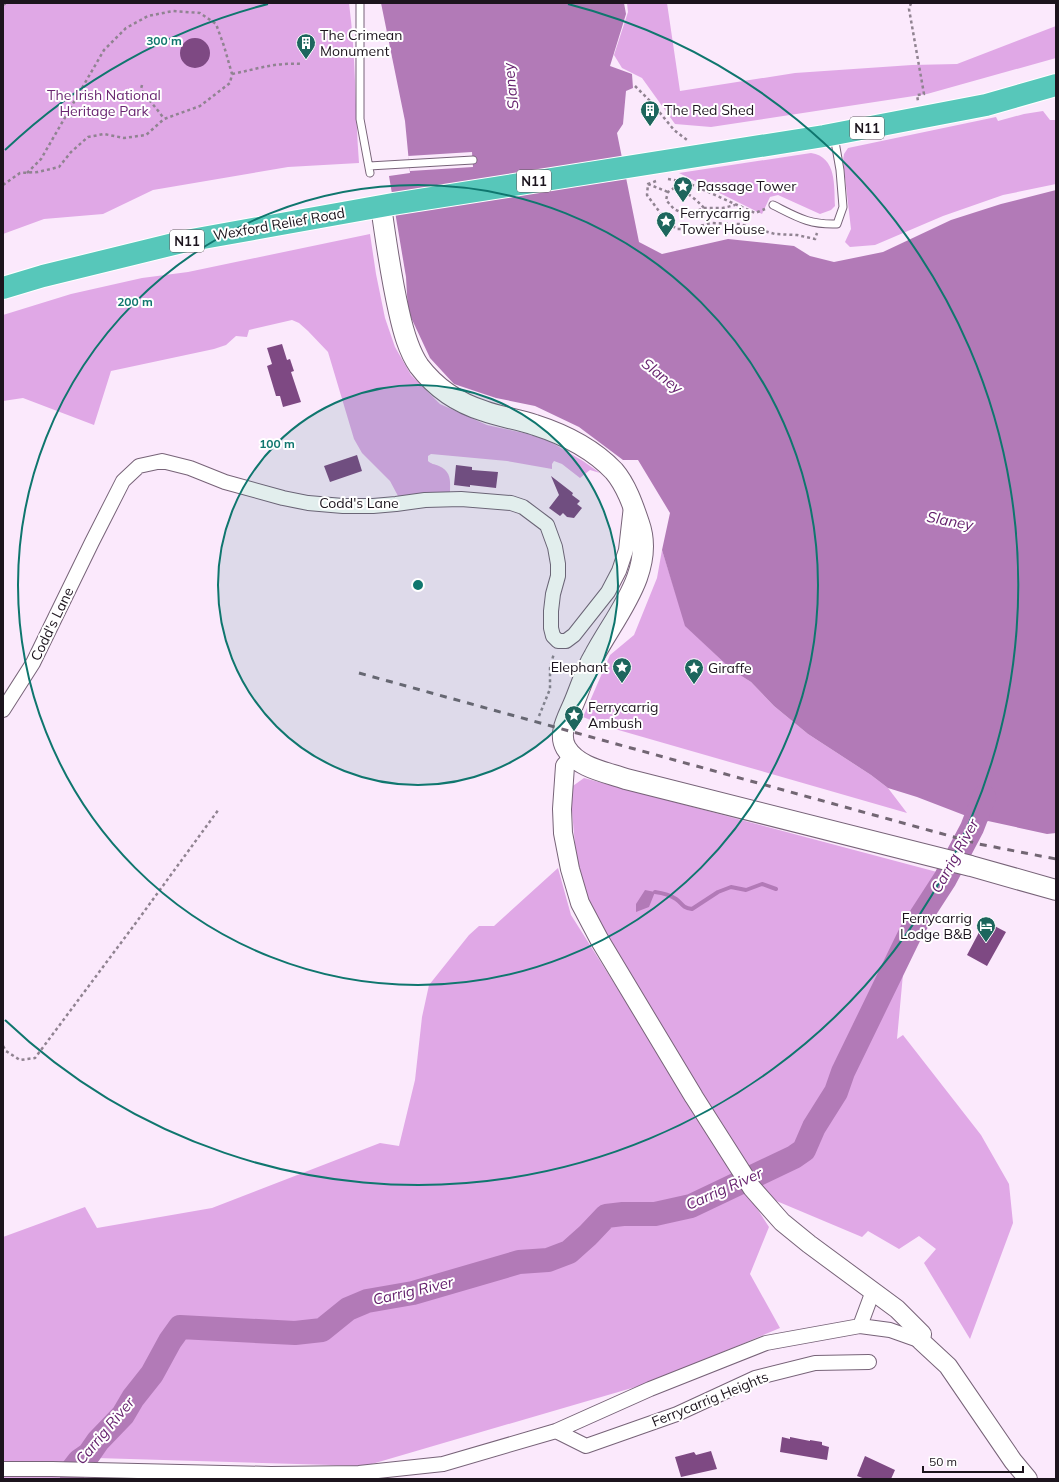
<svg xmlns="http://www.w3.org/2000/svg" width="1059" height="1482" viewBox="0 0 1059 1482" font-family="Mulish,sans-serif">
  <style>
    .green { fill: #e0a8e6 }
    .water { fill: #b27ab7 }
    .pier { fill: #fbe9fc }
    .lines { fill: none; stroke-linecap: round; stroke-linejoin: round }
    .stream { stroke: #b27ab7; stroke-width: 4 }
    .river { stroke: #b27ab7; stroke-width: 24 }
    .building { fill: #7e4983 }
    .service-casing { stroke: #776378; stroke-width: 9 }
    .minor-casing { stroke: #776378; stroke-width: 16 }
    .tertiary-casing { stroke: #776378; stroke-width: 20 }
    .secondary-casing { stroke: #776378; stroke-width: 22 }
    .trunk-casing { stroke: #fff; stroke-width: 24 }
    .path { stroke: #908391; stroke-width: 2.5; stroke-dasharray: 3 3; stroke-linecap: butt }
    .service { stroke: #fff; stroke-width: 7 }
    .minor { stroke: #fff; stroke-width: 14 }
    .tertiary { stroke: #fff; stroke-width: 18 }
    .secondary { stroke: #fff; stroke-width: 20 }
    .trunk { stroke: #57c7ba; stroke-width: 22 }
    .rail { stroke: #726673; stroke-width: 3; stroke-dasharray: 7 7; stroke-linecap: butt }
    .ring { fill: none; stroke: #0f766e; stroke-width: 2 }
    .labels { text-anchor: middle; stroke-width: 4; stroke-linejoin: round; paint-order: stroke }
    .shield { fill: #fff; stroke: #605a61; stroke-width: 1 }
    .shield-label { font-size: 13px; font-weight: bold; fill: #1c141d }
    .poi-label { font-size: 14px; fill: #1c141d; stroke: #fff; text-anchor: start }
    .park-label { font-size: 14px; fill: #6a2671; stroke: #fff }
    .street-label { font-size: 14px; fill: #1c141d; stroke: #fff }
    .water-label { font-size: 15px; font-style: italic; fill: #66226e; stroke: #fff }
    .centre { fill: #0f766e; stroke: #fff; stroke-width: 2 }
    .ring-label { font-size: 12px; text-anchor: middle; font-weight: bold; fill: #0f766e; stroke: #fff; stroke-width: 4; stroke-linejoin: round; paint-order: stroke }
  </style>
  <rect width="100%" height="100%" fill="#fbe9fc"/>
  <path class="green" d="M3,3H349C356,56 355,110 359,163L288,167L153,190L103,214L44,219L3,234Z
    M627,3H667L680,91L795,73L912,65L957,64L1056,26V58L927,94L711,127L675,124L642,78L622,68L614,55L628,12Z
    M1043,111L1050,120H1056V184L1003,195L943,216L875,245L850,247L845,242L851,229L843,160L844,154L848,148L996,117L998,121L1024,114Z
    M811,153C837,157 834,186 835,206L831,210L820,214L778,195L770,197L762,214L679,173Z
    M370,234L376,274L385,318L395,347L411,375L440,404L487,425L528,434L549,441L583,461L600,473L590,470L580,478L562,464L554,461L552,464V469L507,461L431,454L428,456V461C431,464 434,464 439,466C452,472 450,481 450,493L398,496L390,481L362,453L354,439L328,352L308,331L299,323L292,320L249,330L247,337L236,336L226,345L214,349L111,371L94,425L23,398L3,401V315L71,294L142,278L188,272Z
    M662,550L686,626L732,670L751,682L774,706L808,734L871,775L888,788L907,813L608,727L583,717L610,655L634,635L657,578Z
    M584,778L937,872L894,954L903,974L897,1039L903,1035L981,1135L1009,1184L1013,1223L970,1339L924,1263L936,1249L919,1236L899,1249L868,1231L862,1237L767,1197L747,1168L602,932L584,896L575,845L570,788Z
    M558,868L571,915L736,1176L769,1227L750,1274L780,1328L649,1383L365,1466L96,1458L112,1435L137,1406L185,1336L266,1342L330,1335L362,1311L359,1304L348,1309L322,1330L298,1333L180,1327L170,1341L152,1374L123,1415L98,1441L89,1454L79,1461L72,1470L332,1479H3V1237L85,1207L97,1228L212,1208L380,1143L399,1146L415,1080L422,1017L429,985L469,935L479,926H494Z"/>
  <path class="water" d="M381,3H624L626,14L610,66L632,74L633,88L626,91L623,124L617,133L639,242L662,254L728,239L794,246L810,256L834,262L883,252L951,220L1001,204L1056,190V833L1047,834L988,821L972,828L969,817L917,797L888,788L871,775L808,734L774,706L751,682L732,670L685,626L662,550L670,513L638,460H623L579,427L535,406L496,398L454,384L430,358L408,311L406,277L389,176L410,173L405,121Z
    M645,890L655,892L649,907L636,912V904Z"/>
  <path class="pier" d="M472,152L473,167L410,171L408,156Z"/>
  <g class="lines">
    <path class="stream" d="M655,892C662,893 670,895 676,899C683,904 681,907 692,909L718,892L731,887L746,890L762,884L776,889"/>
    <path class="river" d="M72,1479V1470L79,1461L89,1454L98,1441L123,1415L133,1398L152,1374L170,1341L180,1327L295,1333L322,1330L348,1309L367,1301L413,1293L519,1262L548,1260L569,1252L588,1235L606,1216L623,1214H655L691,1206L794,1157L804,1150L814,1127L836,1092L843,1072L912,930L945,879L972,828L984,797"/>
  </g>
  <path class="building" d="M180 53a15 15 0 1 1 30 0a15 15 0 1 1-30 0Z
    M282,344L287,360L290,359L294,371L291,372L301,402L283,407L280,396H276L267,366L272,364L267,348Z
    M357,455L362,471L330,482L324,466Z
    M456,465L472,467V470L498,472L496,488L470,485V487L454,485Z
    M551,476L573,493L572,495L580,501L577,504L582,508L574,518L567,517L563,513L560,516L549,508L559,495Z
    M985,921L1006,932L987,966L967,955Z
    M782,1437L790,1439V1437L810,1441V1440L822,1442V1445L829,1447L827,1460L780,1452Z
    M711,1451L717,1469L681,1477L675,1457L694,1452L696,1455Z
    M865,1456L895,1470L891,1479H865L857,1476Z"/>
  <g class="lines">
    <g class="service-casing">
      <path id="service" d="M360,3V119L370,173
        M369,166L473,160
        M773,205C797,217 809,225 837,224L843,207L840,170L834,136"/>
    </g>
    <g class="minor-casing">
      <path id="minor" d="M3,710L33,663L92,542L123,481L139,466L162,461L190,468L225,482L283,498L308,503L343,506H373L396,504L425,500L461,499L511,503L523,507L547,525L555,547L558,564V576L553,594L551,611V628L553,636L558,641H566L574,635L608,592L619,571L626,550L631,506
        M860,1326L873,1291
        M556,1431L586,1446L677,1414L755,1378L815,1363L869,1362
        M3,1469H52L271,1474L359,1473L443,1464L556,1431L650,1389L766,1343L860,1326L890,1330L921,1341"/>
    </g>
    <g class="tertiary-casing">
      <path id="tertiary" d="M573,757L565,766L562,809L563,833L570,869L580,903L599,939L694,1097L752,1188L782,1222L809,1244L897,1309L922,1334L921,1341L948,1366L1013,1461L1028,1479"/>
    </g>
    <g class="secondary-casing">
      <path id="secondary" d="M381,206C386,242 391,277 399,312C403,330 408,350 419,366C435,387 458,403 484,411C500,417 518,419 535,425C563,434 593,449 614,471C626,485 633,505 639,523C656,571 615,616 594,656C585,671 580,689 573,705C567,719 558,734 566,748C578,768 606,772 626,779L971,866L1056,890"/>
    </g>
    <g class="trunk-casing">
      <path id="trunk" d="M3,288L43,276L186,241L393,204L824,136L986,105L1056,85"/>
    </g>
    <path class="path" d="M911,3L909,9L924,94L917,95L918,101
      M3,5L6,3
      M232,74C257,69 276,62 302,64
      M142,85L141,89C148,100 157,108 164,119
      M635,86L652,103L674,130L687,140
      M668,179L686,182L755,213L765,209
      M656,181L648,184L647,195L667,222L677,229H690L711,223L739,224L775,234L797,235L815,239L817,233
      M648,184L668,192
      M3,185L20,173L38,172L59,167L71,152L88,137L104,134L124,138L146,135L164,119L200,106L230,83L232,74L224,46L216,24L200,13L173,11L148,16L126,28L104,50L41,159L27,173
      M704,208C695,198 687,192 674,188L668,192L666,200L674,209L684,214L692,213L704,208H723L735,205
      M539,716L550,689V668L554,653
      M3,1046L6,1051L20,1060L35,1058L135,924L219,809"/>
    <use href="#service" class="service"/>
    <use href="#minor" class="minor"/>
    <use href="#tertiary" class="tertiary"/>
    <use href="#secondary" class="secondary"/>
    <use href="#trunk" class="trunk"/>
    <path class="rail" d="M359,673L979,844L1056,859"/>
  </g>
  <circle cx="418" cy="585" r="200" fill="#0f766e" fill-opacity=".12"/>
  <g class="ring">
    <circle cx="418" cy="585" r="200"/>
    <circle cx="418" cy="585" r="400"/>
    <path d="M5 150A600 600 0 0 1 268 4M568 4A600 600 0 1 1 5 1020"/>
  </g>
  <defs>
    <g id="building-pin" transform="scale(1)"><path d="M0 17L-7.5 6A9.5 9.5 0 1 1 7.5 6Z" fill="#1d665d" stroke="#fff"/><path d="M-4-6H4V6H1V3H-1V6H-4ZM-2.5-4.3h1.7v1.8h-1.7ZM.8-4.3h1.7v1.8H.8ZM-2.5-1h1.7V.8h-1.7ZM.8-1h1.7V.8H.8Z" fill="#fff"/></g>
    <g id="sight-pin" transform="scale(1)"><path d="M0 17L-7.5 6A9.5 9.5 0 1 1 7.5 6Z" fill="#1d665d" stroke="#fff"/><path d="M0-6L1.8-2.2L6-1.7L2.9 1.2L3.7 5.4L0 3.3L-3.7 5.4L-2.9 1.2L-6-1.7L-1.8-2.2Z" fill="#fff"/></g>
    <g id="hotel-pin" transform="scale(1)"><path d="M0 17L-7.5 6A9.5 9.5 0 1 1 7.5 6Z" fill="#1d665d" stroke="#fff"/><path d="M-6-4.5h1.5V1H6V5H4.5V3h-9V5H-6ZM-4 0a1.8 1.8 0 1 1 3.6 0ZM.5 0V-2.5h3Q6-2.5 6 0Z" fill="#fff"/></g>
  </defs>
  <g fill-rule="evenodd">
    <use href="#building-pin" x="306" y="43"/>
    <use href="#building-pin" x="650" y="110"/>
    <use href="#sight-pin" x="683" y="186"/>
    <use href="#sight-pin" x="666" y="221"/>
    <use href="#sight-pin" x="622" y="667"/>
    <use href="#sight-pin" x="694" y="668"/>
    <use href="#sight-pin" x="574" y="715"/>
    <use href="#hotel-pin" x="986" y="926"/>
  </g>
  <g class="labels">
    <g class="shield">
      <rect x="850" y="117" width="34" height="22" rx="3"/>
      <rect x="517" y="170" width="34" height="22" rx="3"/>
      <rect x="170" y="230" width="34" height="22" rx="3"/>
    </g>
    <g class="shield-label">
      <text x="867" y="133">N11</text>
      <text x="534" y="186">N11</text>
      <text x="187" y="246">N11</text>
    </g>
    <g class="poi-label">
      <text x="320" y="40">The Crimean<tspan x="320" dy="16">Monument</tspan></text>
      <text x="664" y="115">The Red Shed</text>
      <text x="697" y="191">Passage Tower</text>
      <text x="680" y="218">Ferrycarrig<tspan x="680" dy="16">Tower House</tspan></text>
      <text x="608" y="672" text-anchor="end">Elephant</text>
      <text x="708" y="673">Giraffe</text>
      <text x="588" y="712">Ferrycarrig<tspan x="588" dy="16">Ambush</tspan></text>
      <text x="972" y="923" text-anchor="end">Ferrycarrig<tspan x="972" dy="16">Lodge B&amp;B</tspan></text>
    </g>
    <g class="park-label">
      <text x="104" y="100">The Irish National<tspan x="104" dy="16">Heritage Park</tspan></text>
    </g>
    <g class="street-label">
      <text transform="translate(279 224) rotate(-10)" y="5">Wexford Relief Road</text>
      <text x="359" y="508">Codd's Lane</text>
      <text transform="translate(52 624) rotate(-64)" y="5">Codd's Lane</text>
      <text transform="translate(710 1399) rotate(-22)" y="5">Ferrycarrig Heights</text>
    </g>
    <g class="water-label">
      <text transform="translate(511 86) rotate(-96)" y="5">Slaney</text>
      <text transform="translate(662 376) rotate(38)" y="5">Slaney</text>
      <text transform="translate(950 521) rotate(11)" y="5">Slaney</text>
      <text transform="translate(955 856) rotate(-61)" y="5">Carrig River</text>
      <text transform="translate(724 1189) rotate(-24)" y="5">Carrig River</text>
      <text transform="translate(413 1291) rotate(-13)" y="5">Carrig River</text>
      <text transform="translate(105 1431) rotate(-50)" y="5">Carrig River</text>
    </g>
  </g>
  <circle cx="418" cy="585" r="6" class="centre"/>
  <g class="ring-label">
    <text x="164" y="45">300 m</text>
    <text x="135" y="306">200 m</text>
    <text x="277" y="448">100 m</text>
  </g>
  <rect width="1059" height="1482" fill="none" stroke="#1c141d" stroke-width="8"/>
  <path d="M923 1466v6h100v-6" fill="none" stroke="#1c141d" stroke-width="2"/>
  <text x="929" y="1466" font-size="12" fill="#1c141d" stroke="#ffffff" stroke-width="3" paint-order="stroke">50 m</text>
</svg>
